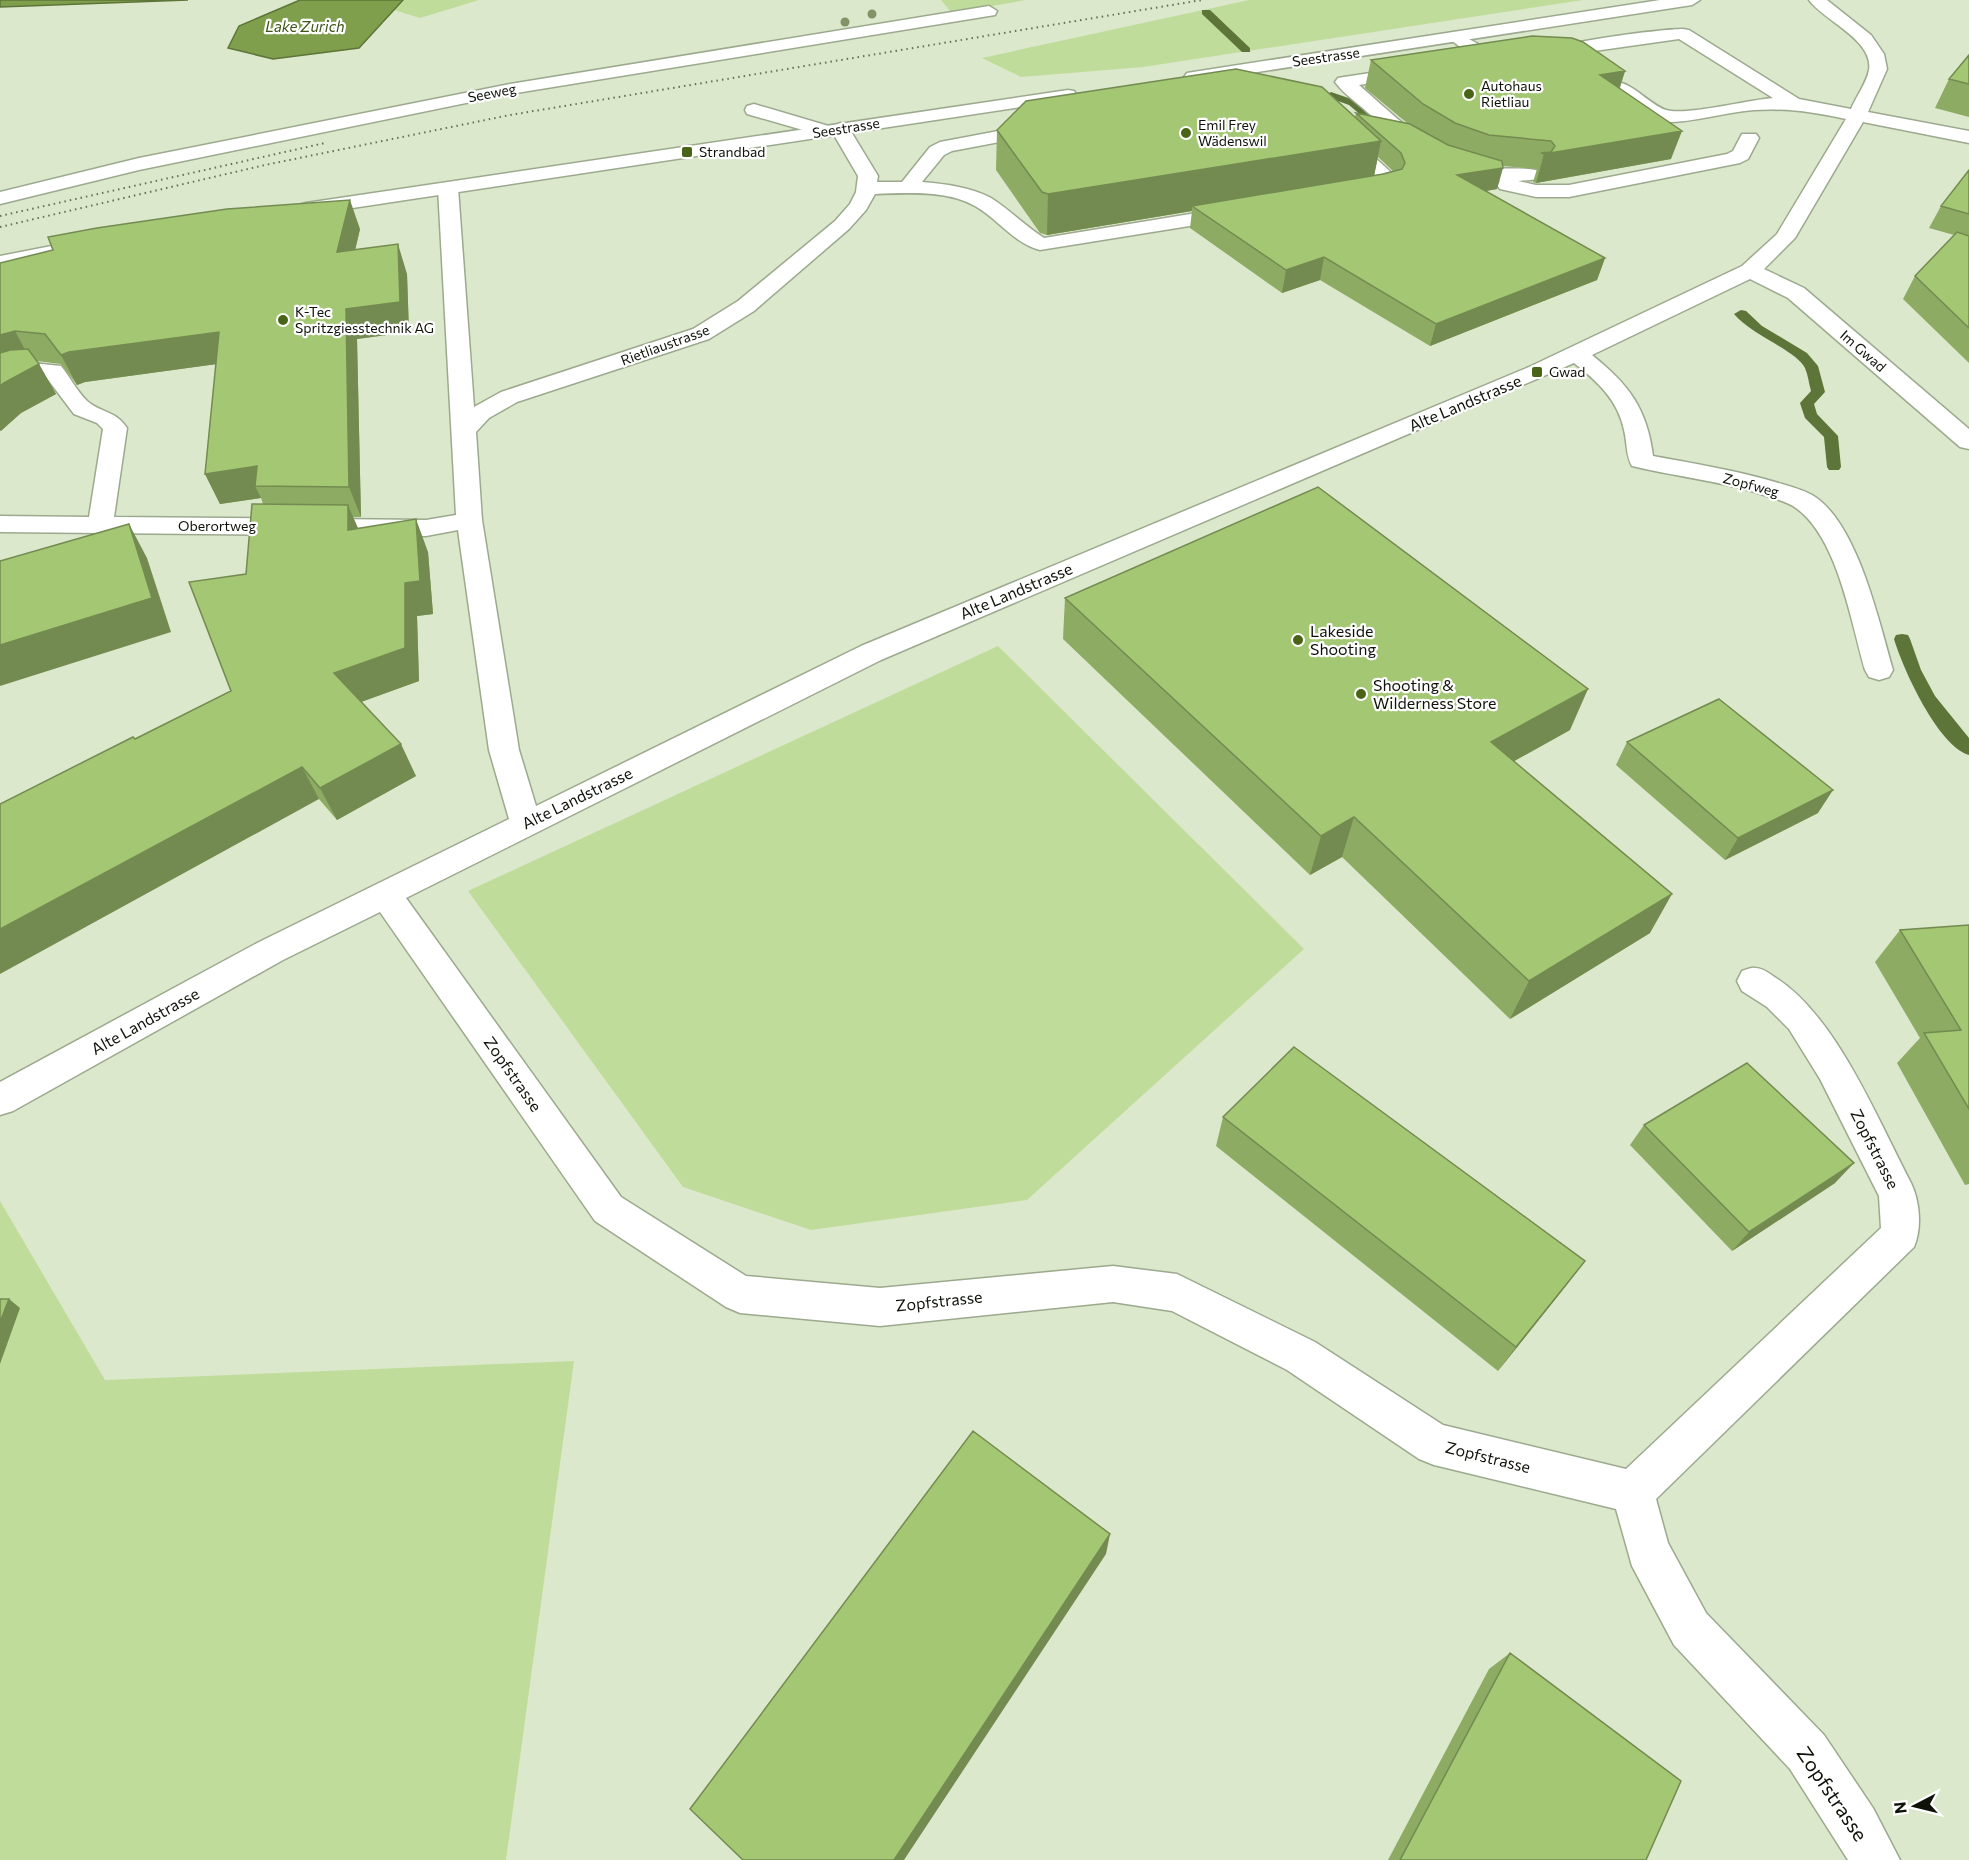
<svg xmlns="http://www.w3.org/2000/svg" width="1969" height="1860" viewBox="0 0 1969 1860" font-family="Commissioner,sans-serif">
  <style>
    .green { fill: #c0dc9a }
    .water { fill: #7f9f4c; stroke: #5d7538; stroke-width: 1.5 }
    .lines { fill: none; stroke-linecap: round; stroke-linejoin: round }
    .stream { fill: #5d7538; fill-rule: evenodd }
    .minor-casing { stroke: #9da98e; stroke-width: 3 }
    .major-casing { stroke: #9da98e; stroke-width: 3 }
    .minor { fill: #fff; fill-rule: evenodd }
    .major { fill: #fff; fill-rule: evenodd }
    .rail { stroke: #656d5b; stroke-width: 2; stroke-dasharray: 1.5 4; stroke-linecap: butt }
    .tree { fill: #829466 }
    .wall { fill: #8dab63; fill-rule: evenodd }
    .shaded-wall { fill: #738b50 }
    .building { fill: #a4c773; stroke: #738b50; stroke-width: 1.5 }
    .poi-dot { fill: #496416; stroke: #fff; stroke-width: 2 }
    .labels { text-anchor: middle; stroke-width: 4.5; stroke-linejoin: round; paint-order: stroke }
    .far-street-label { font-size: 14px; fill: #0e1208; stroke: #fff }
    .far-poi-label { font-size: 14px; fill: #0e1208; stroke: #fff; text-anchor: start }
    .far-water-label { font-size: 15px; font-style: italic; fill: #40551a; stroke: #fff }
    .street-label { font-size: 16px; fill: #0e1208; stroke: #fff }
    .poi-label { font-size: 16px; fill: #0e1208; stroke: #fff; text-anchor: start }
    .near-street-label { font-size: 20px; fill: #0e1208; stroke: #fff }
  </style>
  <rect width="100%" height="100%" fill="#dbe8cc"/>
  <path class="green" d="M374,0H479L420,18L372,3Z
    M941,0H1026L952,13Z
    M1249,0H1583L1143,67L1021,77L982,58Z
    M998,646L1304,949L1027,1200L811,1230L683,1187L468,891Z
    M0,1201L105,1380L574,1361L506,1860H0Z"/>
  <path class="water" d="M0,0H188L0,7Z
    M300,0H403L359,48L273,59L228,48L239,26Z"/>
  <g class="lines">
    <path class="stream" d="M1202,10H1210L1250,48V52H1242L1202,14Z
      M1331,92L1357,101L1392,131L1390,133H1382L1349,105L1327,97L1326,95Z
      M1741,310L1746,311L1762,326L1807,353L1818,366L1825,392L1814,404L1817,414L1838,436L1841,467L1839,470H1829L1827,467L1824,437L1805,418L1800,403L1811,391C1809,384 1808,375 1805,368C1797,351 1750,334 1734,314Z
      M1902,634L1908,635L1910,639L1921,670L1935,696L1969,738V755C1938,746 1903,669 1894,639L1896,635Z"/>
    <g class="minor-casing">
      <path id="minor" d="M1809,0H1827L1871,35L1884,54L1887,69L1868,112L1969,131V143L1863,122L1795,238L1764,269L1804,288L1969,429V449L1960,447L1788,298L1750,279L1592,355C1628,384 1647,408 1653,456C1696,464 1740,471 1782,484C1792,487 1803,490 1812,495C1857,521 1879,622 1893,670L1889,677L1879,680L1869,677L1865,670C1851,622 1838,538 1796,508C1788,502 1776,499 1767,496C1723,481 1677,477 1632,466C1626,457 1627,441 1624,430C1618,400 1597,381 1574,363L881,660L406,898L621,1197L746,1276L880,1288L1113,1266L1177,1274L1315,1342L1443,1425L1626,1469L1881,1228L1879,1196L1820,1079L1789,1029L1767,1007L1742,991L1737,981L1742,971C1746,970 1751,967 1755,968C1763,968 1770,974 1776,978C1836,1016 1878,1120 1911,1183C1920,1202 1922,1228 1914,1247L1656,1499L1668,1543L1706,1613L1824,1735L1873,1808L1900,1860H1848L1790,1769L1674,1645L1632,1566L1616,1509L1434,1465L1419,1459L1287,1370L1172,1311L1113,1302L880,1326L740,1313L726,1307L595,1221L380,912L283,960L13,1111L0,1115V1082L259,942L509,819L489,750L458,530L426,536L0,532V516L89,517L103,429L97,423L74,414L46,377L27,378L0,387V372L32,363L61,366C70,377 80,397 91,404C106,414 115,411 127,428L114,517L426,520L456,515L438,188L441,184H455L458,188L474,407L501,392L693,329L738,301L835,221L850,204L856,192L858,176L834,135L827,137L747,114L745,110L747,106L754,104L832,127L840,123L847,125L878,176L877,182H902L930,147L940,142L1040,123L1047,125L1049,129L1047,133L952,151L944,155L922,182C945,184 971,187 991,198C1010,210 1025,226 1044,238L1233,207L1240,209L1243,213L1240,217L1233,219L1040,250C1015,244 998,219 975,206C947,190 907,193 875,194L866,210L849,229L754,311L709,339L517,402L489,418L476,432L482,520L519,750L536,806L861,646L1529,367L1742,266L1777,234L1846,119C1812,112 1788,108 1754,110C1714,113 1678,129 1638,119L1636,115L1639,111L1609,90L1606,86L1609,82C1628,77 1648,104 1666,110C1685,116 1748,100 1773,98L1679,39L1566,55L1547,60L1541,59L1538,55C1547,43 1663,29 1683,29L1689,30L1799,99L1851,109C1856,97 1867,82 1869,70C1874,40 1823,20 1809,0Z
        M989,6L997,11L995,15L510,94L139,170L0,204V192L139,158L510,84Z
        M1456,32L1480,45L1518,55L1521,59L1518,63L1512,64L1468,53L1447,37L1450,33Z
        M1410,67L1416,68L1419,72L1416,76L1359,85C1395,116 1433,156 1481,166C1501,171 1522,166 1541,171L1544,175L1541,179L1518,181L1536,185H1569L1727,154L1733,151L1742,134H1756L1759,138L1748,159L1740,163L1569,197H1536L1500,189L1497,185L1500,181C1443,172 1408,148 1366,111C1356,102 1343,93 1335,82L1338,78L1344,77Z
        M1342,132L1349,134L1395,176L1398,185L1395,189L1358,198L1351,196L1348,192L1351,188L1378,181L1335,142L1332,138L1335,134Z"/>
    </g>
    <g class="major-casing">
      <path id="major" d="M1660,0H1700L1692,5L1193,82L1187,81L1184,77L1187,73L1193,72Z
        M1068,90L1074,91L1077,95L1074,99L306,215L299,213L296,209L299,205L306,203Z
        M72,242L79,244L82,248L79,252L0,268V256Z"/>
    </g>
    <use href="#minor" class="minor"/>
    <use href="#major" class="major"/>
    <path class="rail" d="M0,216L325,143
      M0,227L265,165L510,115L1202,0"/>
  </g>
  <g class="tree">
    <circle cx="872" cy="14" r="4.5"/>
    <circle cx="845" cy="22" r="4.5"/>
  </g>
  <path class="wall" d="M1969,55V117L1935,108L1949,79Z
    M1371,60L1625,71L1620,88L1671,159L1536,183L1533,182L1537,169L1503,166L1497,189L1486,191L1605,258L1597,280L1430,346L1320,280L1282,293L1190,228L1192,211L1047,235L1040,233L996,170L997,130L1355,117L1356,113L1407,123L1365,88ZM1378,157L1393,171L1374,176Z
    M1969,170V363L1903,299L1915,276L1954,235L1929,228L1941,206Z
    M360,229L355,250L407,274L409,332L357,339L361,517H353L358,528L428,552L433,614L417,616L419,681L361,702L416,776L337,820L319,799L135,739L231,691L246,574L263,504L261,498L220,504L205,474L216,364L85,382L77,385L61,364L37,361L56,394L21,413L0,431V263Z
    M1065,598L1570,730L1514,761L1650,933L1510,1019L1342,857L1310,875L1063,639Z
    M1627,742L1818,813L1725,860L1616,765Z
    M1969,925V1184L1965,1185L1897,1063L1920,1038L1875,962L1900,930Z
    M1223,1117L1585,1261L1565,1287L1498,1371L1216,1146Z
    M1644,1125L1835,1183L1732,1251L1630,1145Z
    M1510,1653L1646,1860H1388L1489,1669Z"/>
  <path class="shaded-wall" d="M1625,71L1616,98L1600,75Z
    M1682,131L1671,159L1536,183L1544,154Z
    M1381,141L1373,181L1192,206V211L1047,235L1048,194Z
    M1503,168L1497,189L1452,197L1457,175Z
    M350,200L360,229L348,281L337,252Z
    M398,244L407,274L409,332L357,339L361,517L349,487L346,309Z
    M1324,257L1320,280L1282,293L1286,270Z
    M1605,258L1597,280L1430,346L1436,324Z
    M15,331L31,361L0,370V335Z
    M219,332L232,362L85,382L77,385L61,355L69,352Z
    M39,364L56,394L21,413L1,431L0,430V386L4,383Z
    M257,466L255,486L261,498L220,504L205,474Z
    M348,505L362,538L348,530Z
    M416,519L428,552L433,614L417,616L419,681L350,706L334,673Z
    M129,524L147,558L171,632L0,686V645Z
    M1588,689L1570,730L1475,783L1491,742Z
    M401,744L416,776L337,820L320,788Z
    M302,767L319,799L0,974V929Z
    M1833,790L1818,813L1725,860L1738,838Z
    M1354,817L1342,857L1310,875L1321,836Z
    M1672,894L1650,933L1510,1019L1529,981Z
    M1854,1163L1835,1183L1732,1251L1749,1232Z
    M1585,1261L1565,1287L1498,1371L1516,1347Z
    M9,1299L20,1308L0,1364V1322Z
    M1110,1534L1106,1554L904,1860H894Z"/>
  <path class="building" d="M1532,36L1572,38L1583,42L1625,71L1600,75L1682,131L1544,154L1541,153L1551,152L1555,146L1551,141L1489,135L1455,123L1423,104L1371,60Z
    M1969,55V84L1949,79Z
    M1236,69L1322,87L1381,141L1048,194L1042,192L997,130L1026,101Z
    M1356,113L1410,124L1448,145L1502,161L1503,168L1457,175L1605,258L1436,324L1324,257L1286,270L1192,206L1383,174L1402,169L1405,163L1401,153Z
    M1969,170V214L1941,206Z
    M350,200L337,252L398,244L400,302L346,309L349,487L255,486L257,466L205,474L219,332L69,352L61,355L45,334L15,331L0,335V263L53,250L48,237L97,228L227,209Z
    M1957,232L1969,236V328L1915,276Z
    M28,349L39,364L4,383L0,386V353L10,350Z
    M1318,487L1588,689L1491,742L1672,894L1529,981L1354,817L1321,836L1065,598Z
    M252,504L348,505V530L416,519L420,581L405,583V648L334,673L401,744L320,788L302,767L0,929V804L133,737L135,739L231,691L189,582L246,574Z
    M129,524L152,598L0,645V561Z
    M1719,699L1833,790L1738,838L1627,742Z
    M1969,925V1109L1924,1033L1961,1030L1900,930Z
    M1294,1047L1585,1261L1516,1347L1223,1117Z
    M1747,1063L1854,1163L1749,1232L1644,1125Z
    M0,1299H9L0,1322Z
    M973,1431L1110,1534L894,1860H743L690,1809Z
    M1510,1653L1681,1781L1646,1860H1400Z"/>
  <g class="poi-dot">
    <circle cx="1469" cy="94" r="6"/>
    <circle cx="1186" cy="133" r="6"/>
    <rect x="681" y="146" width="12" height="12" rx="3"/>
    <circle cx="283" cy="320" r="6"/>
    <rect x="1531" y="366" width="12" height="12" rx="3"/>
    <circle cx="1298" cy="640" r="6"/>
    <circle cx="1361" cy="694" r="6"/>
  </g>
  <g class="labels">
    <g class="far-street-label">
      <text transform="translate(1326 57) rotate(-8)" y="5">Seestrasse</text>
      <text transform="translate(492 93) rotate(-11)" y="5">Seeweg</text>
      <text transform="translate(846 128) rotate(-9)" y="5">Seestrasse</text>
      <text transform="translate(665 345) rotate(-20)" y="5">Rietliaustrasse</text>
      <text transform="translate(1863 351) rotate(41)" y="5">Im Gwad</text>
      <text transform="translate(1751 485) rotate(15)" y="5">Zopfweg</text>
      <text x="217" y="531">Oberortweg</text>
    </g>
    <g class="far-poi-label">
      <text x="1481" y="91">Autohaus<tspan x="1481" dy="16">Rietliau</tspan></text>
      <text x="1198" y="130">Emil Frey<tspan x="1198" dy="16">Wädenswil</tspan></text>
      <text x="699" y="157">Strandbad</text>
      <text x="295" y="317">K-Tec<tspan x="295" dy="16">Spritzgiesstechnik AG</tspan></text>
      <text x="1549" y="377">Gwad</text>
    </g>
    <g class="far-water-label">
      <text x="305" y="32">Lake Zurich</text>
    </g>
    <g class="street-label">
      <text transform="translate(1465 403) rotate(-23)" y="6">Alte Landstrasse</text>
      <text transform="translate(1016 591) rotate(-23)" y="6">Alte Landstrasse</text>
      <text transform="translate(577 798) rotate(-26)" y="6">Alte Landstrasse</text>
      <text transform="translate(145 1021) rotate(-29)" y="6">Alte Landstrasse</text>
      <text transform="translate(513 1074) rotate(55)" y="6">Zopfstrasse</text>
      <text transform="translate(1875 1149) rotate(63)" y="6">Zopfstrasse</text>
      <text transform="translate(939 1301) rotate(-6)" y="6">Zopfstrasse</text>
      <text transform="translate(1488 1457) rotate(14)" y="6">Zopfstrasse</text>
    </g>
    <g class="poi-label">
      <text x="1310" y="637">Lakeside<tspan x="1310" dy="18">Shooting</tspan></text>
      <text x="1373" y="691">Shooting &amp;<tspan x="1373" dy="18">Wilderness Store</tspan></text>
    </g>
    <g class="near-street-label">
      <text transform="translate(1832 1794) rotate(56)" y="7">Zopfstrasse</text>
    </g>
  </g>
  <g transform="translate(1915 1806) rotate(263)" stroke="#ffffff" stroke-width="4.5" paint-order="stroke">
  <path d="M0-4.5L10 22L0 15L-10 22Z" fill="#0e1208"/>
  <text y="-9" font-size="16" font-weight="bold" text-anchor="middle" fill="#0e1208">N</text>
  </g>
</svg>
